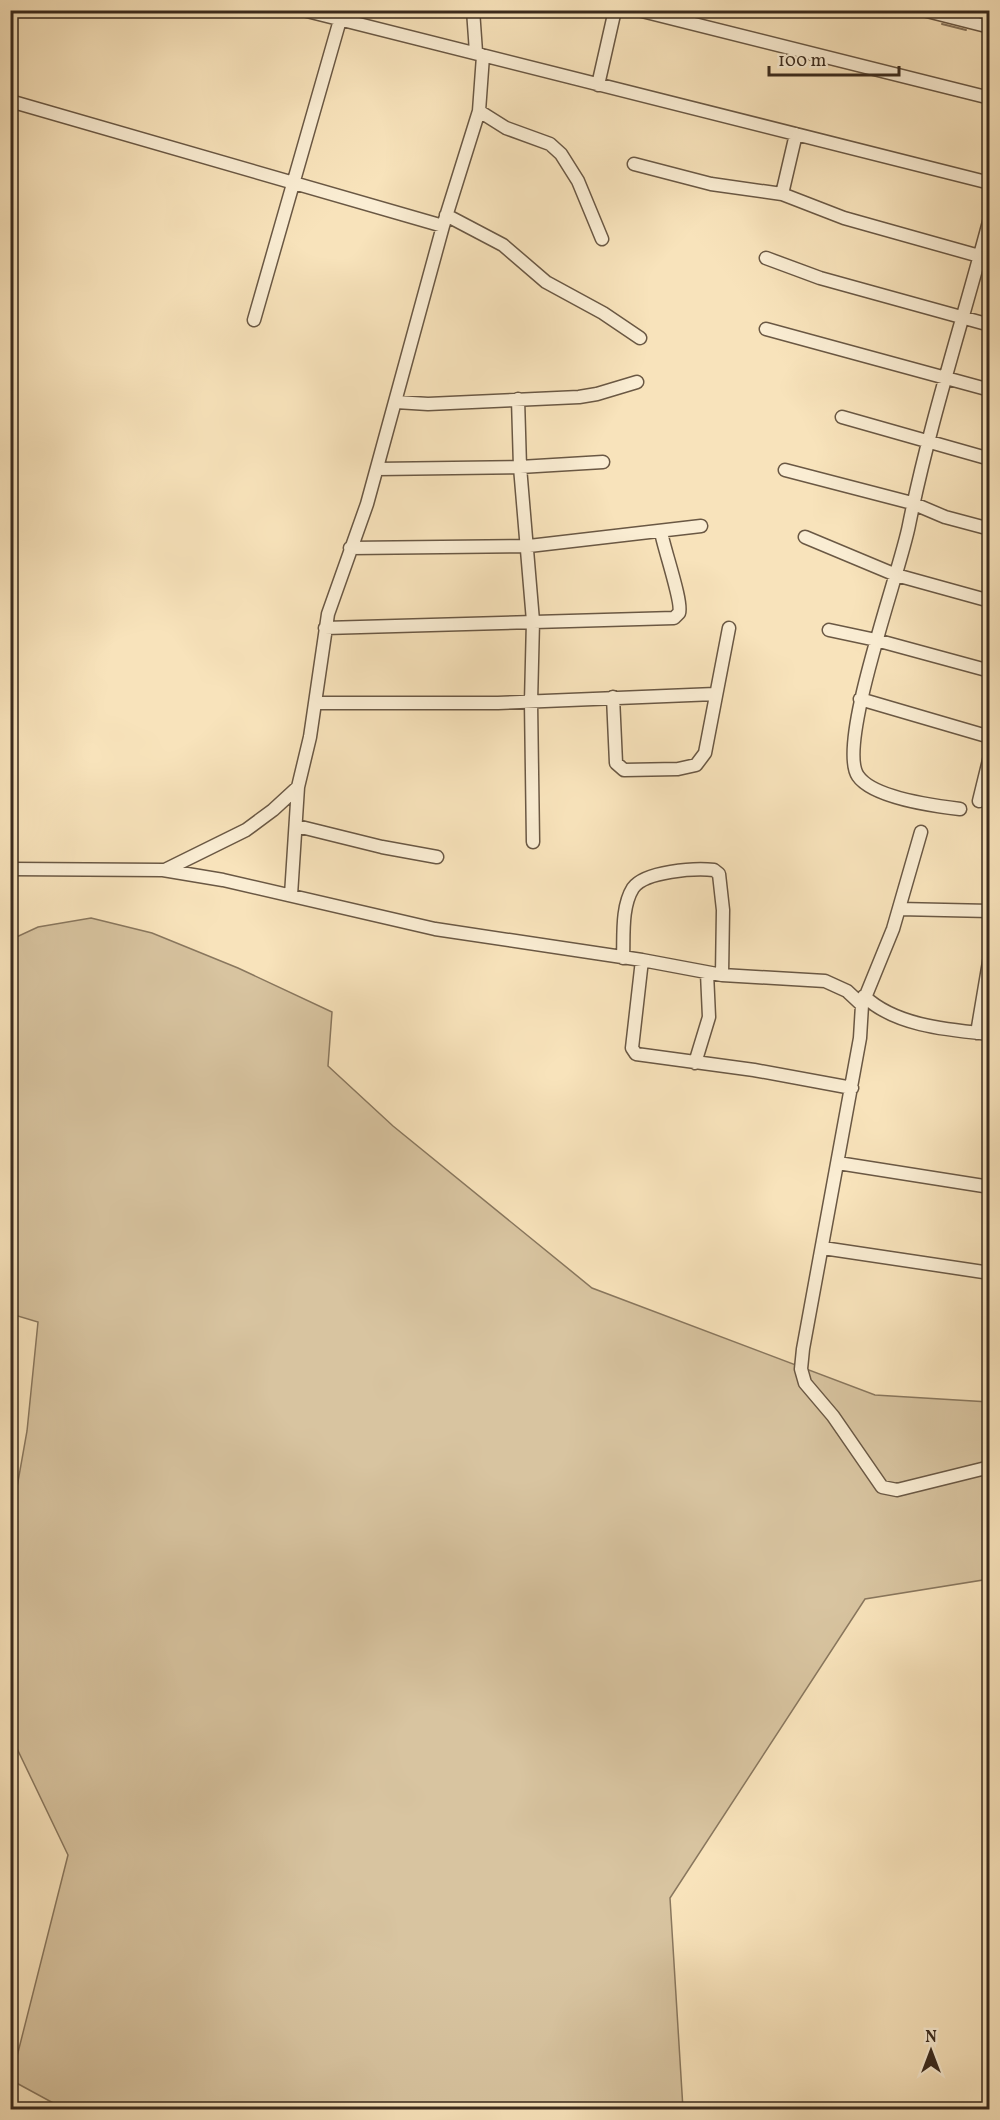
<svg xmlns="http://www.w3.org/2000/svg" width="1000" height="2120" viewBox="0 0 1000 2120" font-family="Vollkorn,serif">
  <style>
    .green { fill: #d8c4a0; stroke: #89775e; stroke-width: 1.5 }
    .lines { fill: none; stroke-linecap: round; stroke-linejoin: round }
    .stream { stroke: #85735b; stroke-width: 2 }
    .minor-casing { stroke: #6a5844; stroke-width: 15 }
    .minor { stroke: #faedd3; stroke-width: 12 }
  </style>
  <rect width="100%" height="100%" fill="#f8e3bb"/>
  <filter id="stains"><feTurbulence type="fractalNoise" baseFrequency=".00333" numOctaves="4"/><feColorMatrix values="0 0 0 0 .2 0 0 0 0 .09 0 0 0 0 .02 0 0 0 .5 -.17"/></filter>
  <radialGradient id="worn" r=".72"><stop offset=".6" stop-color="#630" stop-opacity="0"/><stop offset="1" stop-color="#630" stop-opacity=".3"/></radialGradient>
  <path class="green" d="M91,918L152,933L238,968L332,1012L328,1066L393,1126L592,1288L875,1395L989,1402V1579L865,1599L670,1898L683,2109L66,2110L11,2080L68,1855L11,1736V1521L27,1431L38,1322L11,1314L10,940L38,927Z"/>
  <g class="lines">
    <path class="stream" d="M942,24L966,30"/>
    <g class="minor-casing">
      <path id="minor" d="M303,10L990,183
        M638,10L990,98
        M923,10L990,27
        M598,85L615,10
        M10,101L443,226
        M479,111L506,128L550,144L561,154L578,181L602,239
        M796,134L782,194L844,218L990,259
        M634,164L711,184L782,194
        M446,215L503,245L546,282L603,313L640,338
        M766,258L820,278L990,325
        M254,320L340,20
        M766,329L990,390
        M518,399L520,467L533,621L531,702L533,842
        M396,402L428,404L579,397L597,394L637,382
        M842,417L990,459
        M377,469L520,467L603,462
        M785,470L912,503L945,517L990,529
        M805,537L896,575L990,601
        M350,548L529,546L701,526
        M325,628L674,618L679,613C683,603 664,549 661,532
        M829,630L876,640L990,671
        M613,697L616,763L624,770L678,769L696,765L705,753L729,628
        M860,699L990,737
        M315,703H498L715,694
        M979,801L990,756
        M960,809C935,806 873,798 858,776C836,745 901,569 909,525C930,421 963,321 990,218
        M297,826L382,847L437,857
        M10,869L163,870L223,880L435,929L642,960L722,975L825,981L847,991L862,1005L860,1038L803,1349L801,1369L805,1383L833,1416L882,1487L897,1490L990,1467
        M165,870L246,830L273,810L298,787L310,737L328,614L367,504L443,226L479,111L483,56L476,52L473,10
        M291,895L298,787
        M899,909L990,911
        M623,958C624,937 621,907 633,888C645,871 695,868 714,870L719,874L723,910L722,975
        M642,960L632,1048L636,1054L754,1070L852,1088
        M864,996C895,1026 949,1030 990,1034
        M862,1005L893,929L921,832
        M977,1033L990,956
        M695,1063L709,1017L707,973
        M838,1163L990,1187
        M823,1248L990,1273"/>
    </g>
    <use href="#minor" class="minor"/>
  </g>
  <rect width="1000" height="2120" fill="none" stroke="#f8e3bb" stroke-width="36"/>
  <rect x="12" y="12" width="976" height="2096" fill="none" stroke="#3a2a1d" stroke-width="3"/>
  <rect x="18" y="18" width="964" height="2084" fill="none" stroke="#3a2a1d" stroke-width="1.5"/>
  <g transform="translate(931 2051)" stroke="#faedd3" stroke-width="4.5" paint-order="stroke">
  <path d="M0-4.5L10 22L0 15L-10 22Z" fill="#3a2a1d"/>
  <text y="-9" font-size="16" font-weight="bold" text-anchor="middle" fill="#3a2a1d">N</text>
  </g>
  <path d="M769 66v9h130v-9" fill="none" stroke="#3a2a1d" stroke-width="3"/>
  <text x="778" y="66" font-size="18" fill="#3a2a1d" stroke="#faedd3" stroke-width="4.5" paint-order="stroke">100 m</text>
  <rect width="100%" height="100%" filter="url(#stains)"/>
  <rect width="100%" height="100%" fill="url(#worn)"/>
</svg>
